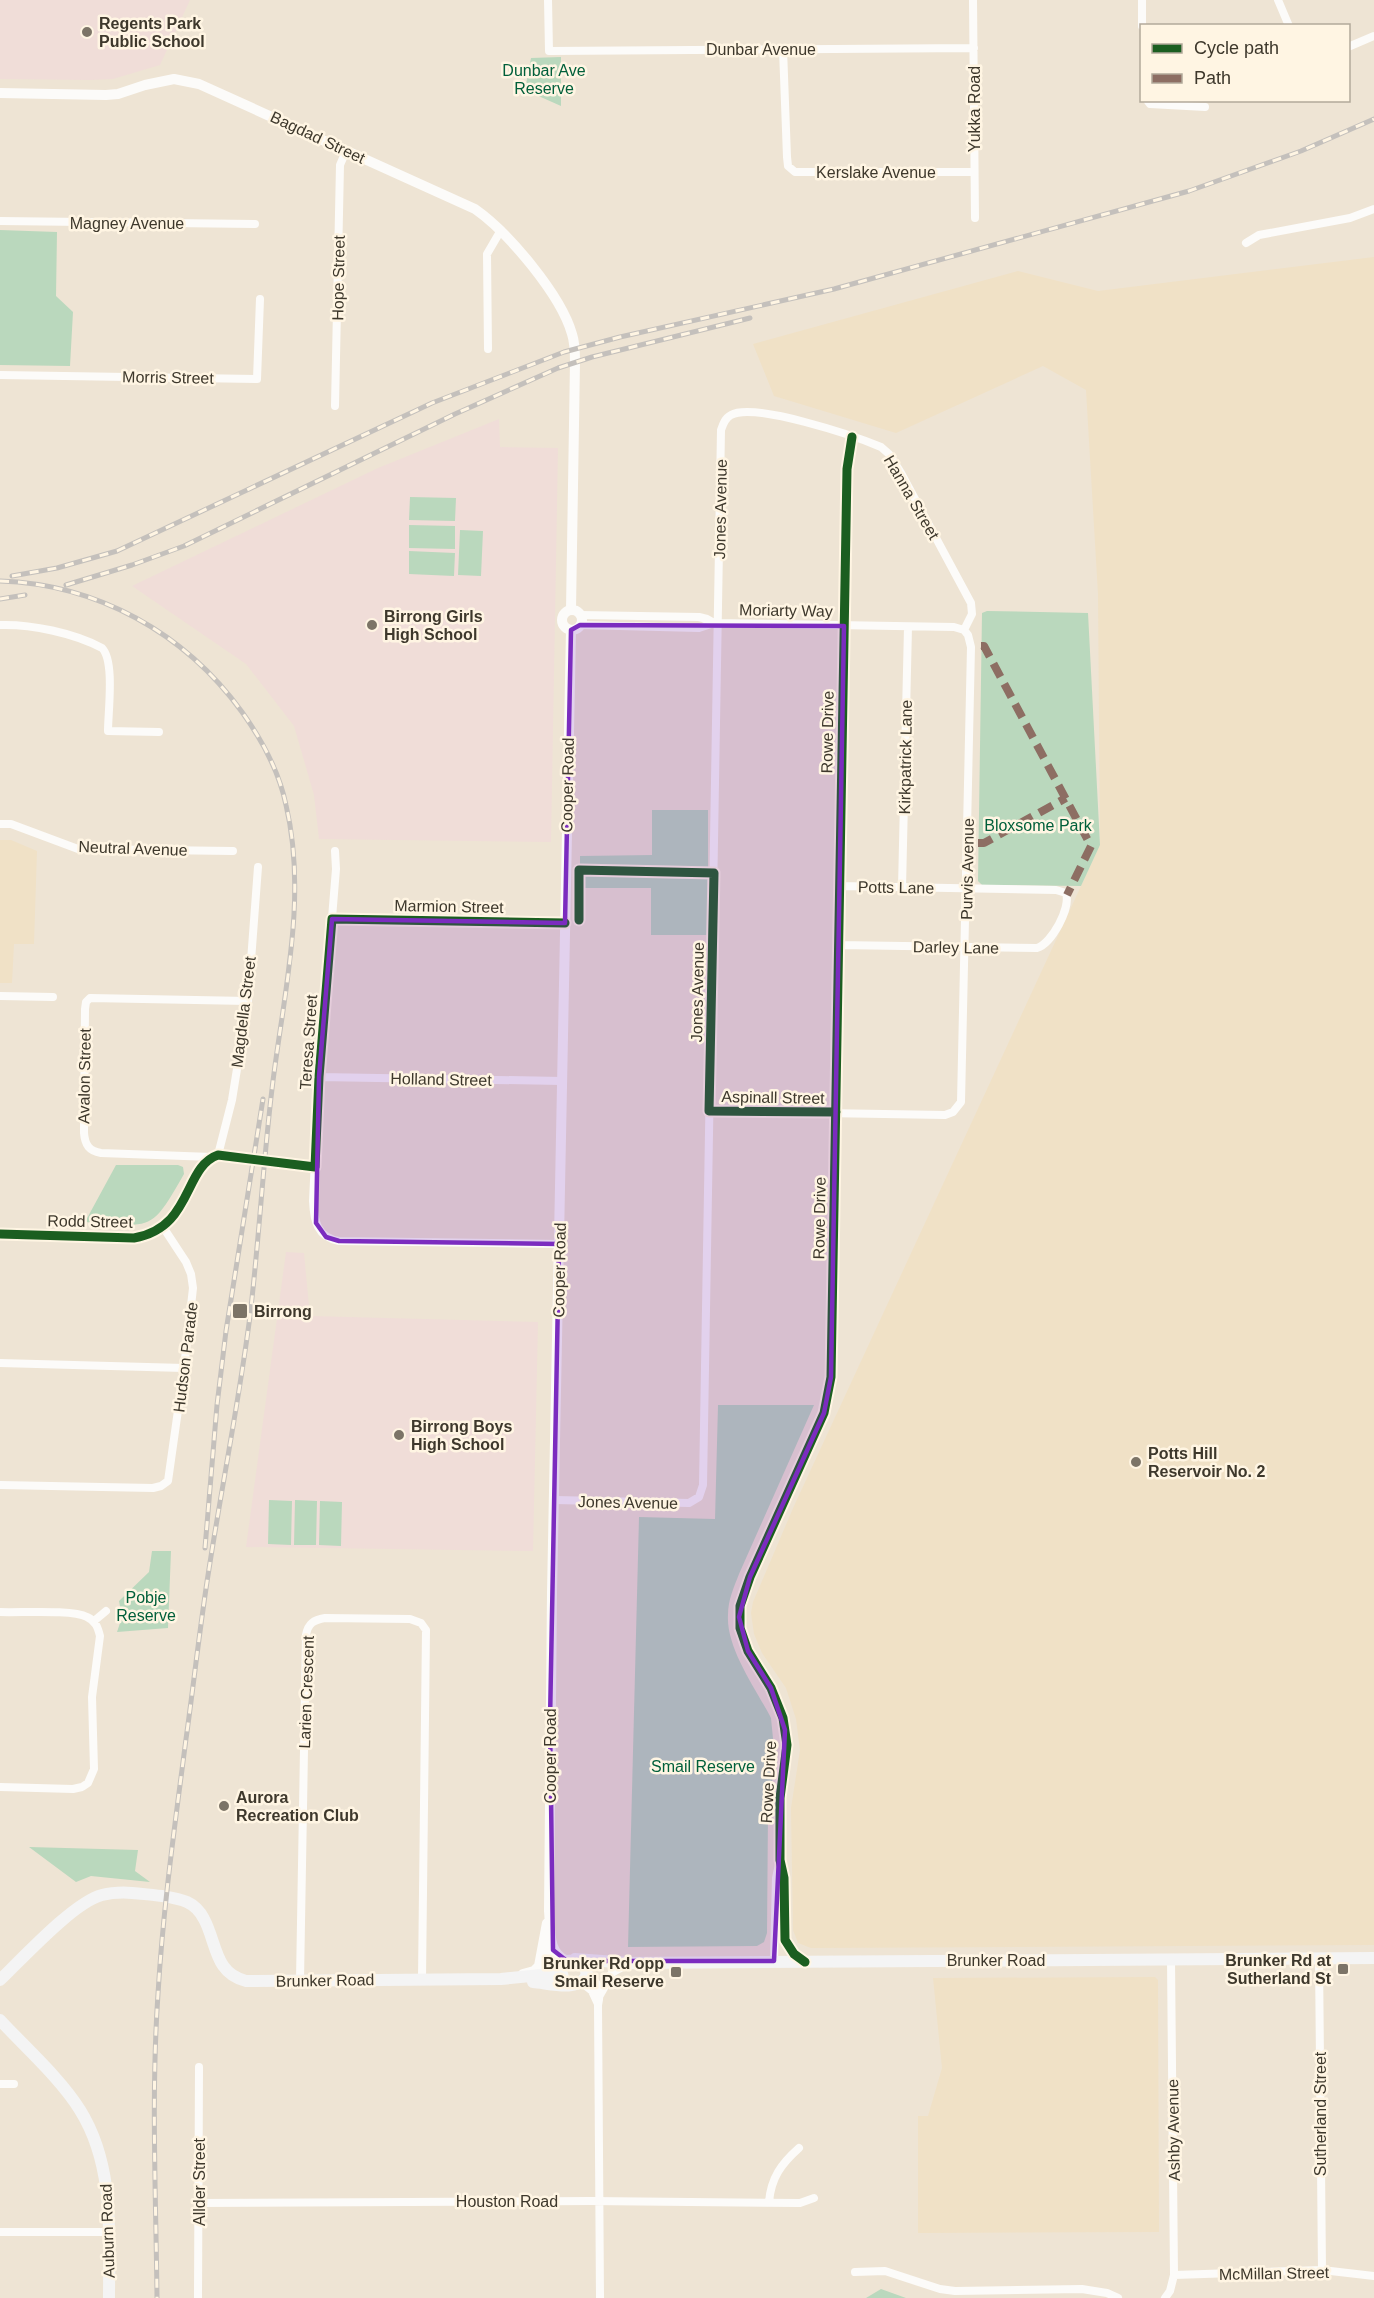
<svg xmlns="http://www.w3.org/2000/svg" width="1374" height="2298" viewBox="0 0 1374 2298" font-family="Helvetica,sans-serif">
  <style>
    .built { fill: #f0e1c6 }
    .education { fill: #f0ddd8 }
    .green { fill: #bad8bd }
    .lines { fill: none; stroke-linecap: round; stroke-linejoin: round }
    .minor { stroke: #fcfbf9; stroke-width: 8 }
    .tertiary { stroke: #fcfbf9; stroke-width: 10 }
    .secondary { stroke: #f4f4f4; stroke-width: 12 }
    .rail-casing { stroke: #c4c0bc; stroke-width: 5 }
    .rail { stroke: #fff5e3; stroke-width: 3; stroke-dasharray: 9; stroke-linecap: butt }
    .quiet { stroke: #8d6e63; stroke-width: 8; stroke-dasharray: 15 8; stroke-linecap: butt }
    .cycleway-casing { stroke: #fff5e3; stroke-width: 13 }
    .cycleway { stroke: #1b5e20; stroke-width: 9 }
    .marked { fill: #7b2cbf; fill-opacity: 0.2; stroke: #7b2cbf; stroke-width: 4.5; stroke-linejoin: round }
    .poi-dot { fill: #7c7467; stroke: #fff5e3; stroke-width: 2 }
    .labels { text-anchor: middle; stroke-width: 5; stroke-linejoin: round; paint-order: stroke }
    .poi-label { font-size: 16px; font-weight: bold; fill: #3e382c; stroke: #fff5e3; text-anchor: start }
    .street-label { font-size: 16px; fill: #3e382c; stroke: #fff5e3 }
    .park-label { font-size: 16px; fill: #005f3a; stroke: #fff5e3 }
  </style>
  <rect width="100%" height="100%" fill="#eee4d4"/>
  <path class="built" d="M1374,257V1945L811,1948L798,1943L793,1930L791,1808L800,1750L796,1719L786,1688L762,1653L754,1634L751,1613L753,1602L794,1506L1100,845L1098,594L1086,390L1043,366L896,433L774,396L753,344L1018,271L1098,291Z
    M0,840H11L37,851L34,944H14L12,983H0Z
    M1155,1977L1158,1980L1159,2232L918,2233V2116H928L942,2068L933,1978Z"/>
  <path class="education" d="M0,0H190L160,65L113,79L91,80L0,79Z
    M499,419L500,447L558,448L551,842L319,839L314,795L294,726L246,664L132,586L378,468Z
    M286,1252L304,1253L310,1316L538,1322L533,1551L246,1547Z"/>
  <path class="green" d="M561,57V106L525,90L531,58Z
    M0,230L57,232L56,296L73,312L70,366L0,365Z
    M410,497L456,498L455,521L409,520Z
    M409,525L455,526V549L409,548Z
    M460,530L483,531L481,576L458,575Z
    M409,551L455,553L454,576L409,574Z
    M987,611L1088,613L1100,845L1081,886L982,885L978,881L982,613Z
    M652,810H708V935H651V888H580V856L652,855Z
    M116,1165H178L183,1167L184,1174C150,1234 152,1226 85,1222Z
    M718,1405H814L739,1574C734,1587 728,1600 728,1615C726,1648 756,1689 771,1718L775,1759L768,1814L767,1933L764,1942L757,1946L628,1947L639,1517L715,1519Z
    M269,1500L292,1501L291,1545L268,1544Z
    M295,1500L317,1501L316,1545H294Z
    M320,1501L342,1502L341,1546L319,1545Z
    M152,1551H171L168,1628L117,1632L122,1617L119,1601L149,1572Z
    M29,1847L138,1850L135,1871L150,1882L91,1876L76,1882Z
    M881,2289L906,2298H866Z"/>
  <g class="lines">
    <path class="minor" d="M548,0L549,51L974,48
      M973,0L975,218
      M1142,0V26
      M1278,0L1289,26
      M1348,47L1374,36
      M783,49L787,157L788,166L795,172H974
      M1147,100L1150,104L1205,107
      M0,221L255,224
      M1246,243L1259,235L1350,218L1374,209
      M488,349L487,254L501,230
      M0,375L257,379L260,299
      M335,406L340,165L346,151
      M580,615L699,617L707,619L714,623
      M0,625C31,624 74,633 102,648C115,661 108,712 108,731L159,732
      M580,625L699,628L714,623L954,627L964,630
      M0,824H11L78,849L233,851
      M335,851L336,869L319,1077L313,1201C314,1221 317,1237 339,1241L559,1244
      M902,888L908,627
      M332,919L565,923
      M838,945L1037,948C1052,943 1071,908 1066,893L1056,890L839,886
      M0,996L53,997
      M248,1001L90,998L86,1002L85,1009L84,1133C85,1145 89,1151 101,1153L212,1157L225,1155L315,1167
      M319,1077L562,1081
      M709,1111L945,1115L953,1112L961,1102L971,647L968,635L964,630
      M218,1155L232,1100L248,1001L258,867
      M0,1234L134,1238C189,1229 178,1183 212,1157
      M0,1363L184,1368
      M0,1485L153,1488L161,1486L168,1481L184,1368L193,1288L191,1274L186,1262L163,1227
      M555,1500L689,1503L699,1497L703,1485L721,430C723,424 725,418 731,415C754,402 855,436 881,447L889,454L901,473L971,603L972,614L964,630
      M0,1612C19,1613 72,1609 87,1617C96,1621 98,1628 100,1636L92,1697L94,1769L88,1783L82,1787L73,1789L0,1787
      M94,1621L106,1611
      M1319,1958L1322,2270
      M774,1961L776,1878L779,1864
      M805,1962L794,1954L785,1940L784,1878L780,1860V1798L787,1745L783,1718L771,1688L748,1651L740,1628V1606L750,1577L824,1413L831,1377L847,469L852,437
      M587,1975C600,1982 601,1992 598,2005L600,2298
      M300,1980L306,1635C308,1623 314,1620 325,1618L410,1619L421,1623L426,1630L422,1979
      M582,1983L592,1991L598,2004
      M600,1995C613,1975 602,1976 629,1964
      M0,2084H14
      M769,2202C771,2178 781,2164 799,2148
      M198,2203L591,2201L800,2203L814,2198
      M0,2232H109
      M855,2272L885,2271L940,2289L955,2291L1082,2289L1107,2293L1118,2298
      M1174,2275L1322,2270L1374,2276
      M198,2298L199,2067
      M1165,2298L1170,2291L1174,2275L1171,1960"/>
    <path class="tertiary" d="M0,93L106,95L118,94L145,85L174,79L199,84L475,209C508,232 561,295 572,334C575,343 575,353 575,362L571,610
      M562 620a10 10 0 1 1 20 0a10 10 0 1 1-20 0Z
      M545,1944L549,1957L561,1970
      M567,1961C547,1953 551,1930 549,1911L552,1593L571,630
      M523,1974L534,1971L539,1966L547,1923"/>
    <path class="secondary" d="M575,1959L629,1963L1374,1958
      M0,1980C23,1958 74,1902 102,1895C122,1890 143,1894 162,1896C181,1899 195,1901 204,1919C217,1943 214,1973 246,1981L501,1979L561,1973
      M533,1982C549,1983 581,1993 587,1974L584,1964L579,1960L567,1961L561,1970L564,1981L571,1985
      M0,2020C25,2047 61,2079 80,2110C115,2166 109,2234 109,2298"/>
    <g class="rail-casing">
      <path id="rail" d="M12,576L57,568L117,551L432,403L564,352L620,337L834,289L1189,191L1301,151L1374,119
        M0,581C97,584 185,633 242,712C262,740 279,771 286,805C308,898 283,996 272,1089C263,1164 259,1240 250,1316C239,1401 222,1485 209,1569C200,1625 194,1682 186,1739C175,1824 163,1908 158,1994C151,2095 156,2197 157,2298
        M66,585L132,565L184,546L455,414L558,368L592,357L750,318
        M0,599L25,595
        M205,1548L217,1405L226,1331L263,1099"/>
    </g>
    <use href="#rail" class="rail"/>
    <path class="quiet" d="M981,646H984L1091,846L1067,895
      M978,843H984L1066,798"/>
    <g class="cycleway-casing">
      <path id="cycleway" d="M579,920V870L714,873L709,1111L836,1112
        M0,1234L134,1238C193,1228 183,1167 218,1155L315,1167L319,1077L332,919L565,923
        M805,1962L794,1954L785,1940L784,1878L780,1860V1798L787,1745L783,1718L771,1688L748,1651L740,1628V1606L750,1577L824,1413L831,1377L847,469L852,437"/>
    </g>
    <use href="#cycleway" class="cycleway"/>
  </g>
  <path class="marked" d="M580,625L844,626L831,1377L824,1413L750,1577L739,1617L748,1651L771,1688L785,1730L774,1961H567L553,1950L550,1721L559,1244L339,1241L326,1237L316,1223L319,1077L332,919L565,923L571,630Z"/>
  <g class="poi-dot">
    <circle cx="87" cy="32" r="6"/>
    <circle cx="372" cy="625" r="6"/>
    <rect x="232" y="1303" width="16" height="16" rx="3"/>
    <circle cx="399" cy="1435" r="6"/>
    <circle cx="1136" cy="1462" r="6"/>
    <circle cx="224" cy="1806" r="6"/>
    <rect x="1337" y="1963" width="12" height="12" rx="3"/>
    <rect x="670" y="1966" width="12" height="12" rx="3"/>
  </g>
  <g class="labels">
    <g class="poi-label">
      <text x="99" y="29">Regents Park<tspan x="99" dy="18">Public School</tspan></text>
      <text x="384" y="622">Birrong Girls<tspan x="384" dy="18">High School</tspan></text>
      <text x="254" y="1317">Birrong</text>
      <text x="411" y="1432">Birrong Boys<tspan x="411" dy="18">High School</tspan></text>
      <text x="1148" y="1459">Potts Hill<tspan x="1148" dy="18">Reservoir No. 2</tspan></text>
      <text x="236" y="1803">Aurora<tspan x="236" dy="18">Recreation Club</tspan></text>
      <text x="1331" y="1966" text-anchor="end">Brunker Rd at<tspan x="1331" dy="18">Sutherland St</tspan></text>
      <text x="664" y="1969" text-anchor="end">Brunker Rd opp<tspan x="664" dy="18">Smail Reserve</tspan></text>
    </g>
    <g class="street-label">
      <text x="761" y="55">Dunbar Avenue</text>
      <text transform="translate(974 109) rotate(-90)" y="6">Yukka Road</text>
      <text transform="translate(318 137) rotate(25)" y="6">Bagdad Street</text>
      <text x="876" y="178">Kerslake Avenue</text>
      <text x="127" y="229">Magney Avenue</text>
      <text transform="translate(338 278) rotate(-89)" y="6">Hope Street</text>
      <text transform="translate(168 377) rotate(1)" y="6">Morris Street</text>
      <text transform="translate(912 497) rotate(60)" y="6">Hanna Street</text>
      <text transform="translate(720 509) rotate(-89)" y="6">Jones Avenue</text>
      <text transform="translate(786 610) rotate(1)" y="6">Moriarty Way</text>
      <text transform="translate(827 732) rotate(-89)" y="6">Rowe Drive</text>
      <text transform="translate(905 757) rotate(-89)" y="6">Kirkpatrick Lane</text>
      <text transform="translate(567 785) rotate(-89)" y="6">Cooper Road</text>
      <text transform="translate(133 848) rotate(2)" y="6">Neutral Avenue</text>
      <text transform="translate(967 869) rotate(-89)" y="6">Purvis Avenue</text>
      <text transform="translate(896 887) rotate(1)" y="6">Potts Lane</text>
      <text transform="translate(449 906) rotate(1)" y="6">Marmion Street</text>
      <text transform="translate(956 947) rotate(1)" y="6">Darley Lane</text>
      <text transform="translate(697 992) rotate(-89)" y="6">Jones Avenue</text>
      <text transform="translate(243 1012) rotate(-83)" y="6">Magdella Street</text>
      <text transform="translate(308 1042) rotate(-86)" y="6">Teresa Street</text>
      <text transform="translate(84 1076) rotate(-89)" y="6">Avalon Street</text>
      <text transform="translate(441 1079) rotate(1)" y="6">Holland Street</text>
      <text transform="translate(773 1097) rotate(1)" y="6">Aspinall Street</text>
      <text transform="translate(819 1218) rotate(-89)" y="6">Rowe Drive</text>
      <text transform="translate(90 1221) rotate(1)" y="6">Rodd Street</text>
      <text transform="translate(559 1270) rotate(-89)" y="6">Cooper Road</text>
      <text transform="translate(185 1357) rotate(-83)" y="6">Hudson Parade</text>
      <text transform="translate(628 1502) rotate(1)" y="6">Jones Avenue</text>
      <text transform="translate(306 1692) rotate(-88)" y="6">Larien Crescent</text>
      <text transform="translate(550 1756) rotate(-90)" y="6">Cooper Road</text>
      <text transform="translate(768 1782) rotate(-87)" y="6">Rowe Drive</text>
      <text x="996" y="1966">Brunker Road</text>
      <text transform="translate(325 1980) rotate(-1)" y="6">Brunker Road</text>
      <text transform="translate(1320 2114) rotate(-90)" y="6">Sutherland Street</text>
      <text transform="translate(1173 2130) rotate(-91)" y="6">Ashby Avenue</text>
      <text transform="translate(199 2182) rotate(-90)" y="6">Allder Street</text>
      <text x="507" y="2207">Houston Road</text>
      <text transform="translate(107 2231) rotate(-92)" y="6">Auburn Road</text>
      <text transform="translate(1274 2273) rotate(-1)" y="6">McMillan Street</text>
    </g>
    <g class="park-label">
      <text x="544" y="76">Dunbar Ave<tspan x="544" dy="18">Reserve</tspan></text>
      <text x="1038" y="831">Bloxsome Park</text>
      <text x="146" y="1603">Pobje<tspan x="146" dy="18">Reserve</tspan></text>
      <text x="703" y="1772">Smail Reserve</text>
    </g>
  </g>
  <rect x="1140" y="24" width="210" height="78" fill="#fff5e3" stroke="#b2a99a" stroke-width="1.5"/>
  <rect x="1152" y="44" width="30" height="9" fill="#1b5e20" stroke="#b2a99a" stroke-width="1.5"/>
  <text x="1194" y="54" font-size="18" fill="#3e382c">Cycle path</text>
  <rect x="1152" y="74" width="30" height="9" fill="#8d6e63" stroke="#b2a99a" stroke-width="1.5"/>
  <text x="1194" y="84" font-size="18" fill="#3e382c">Path</text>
</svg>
